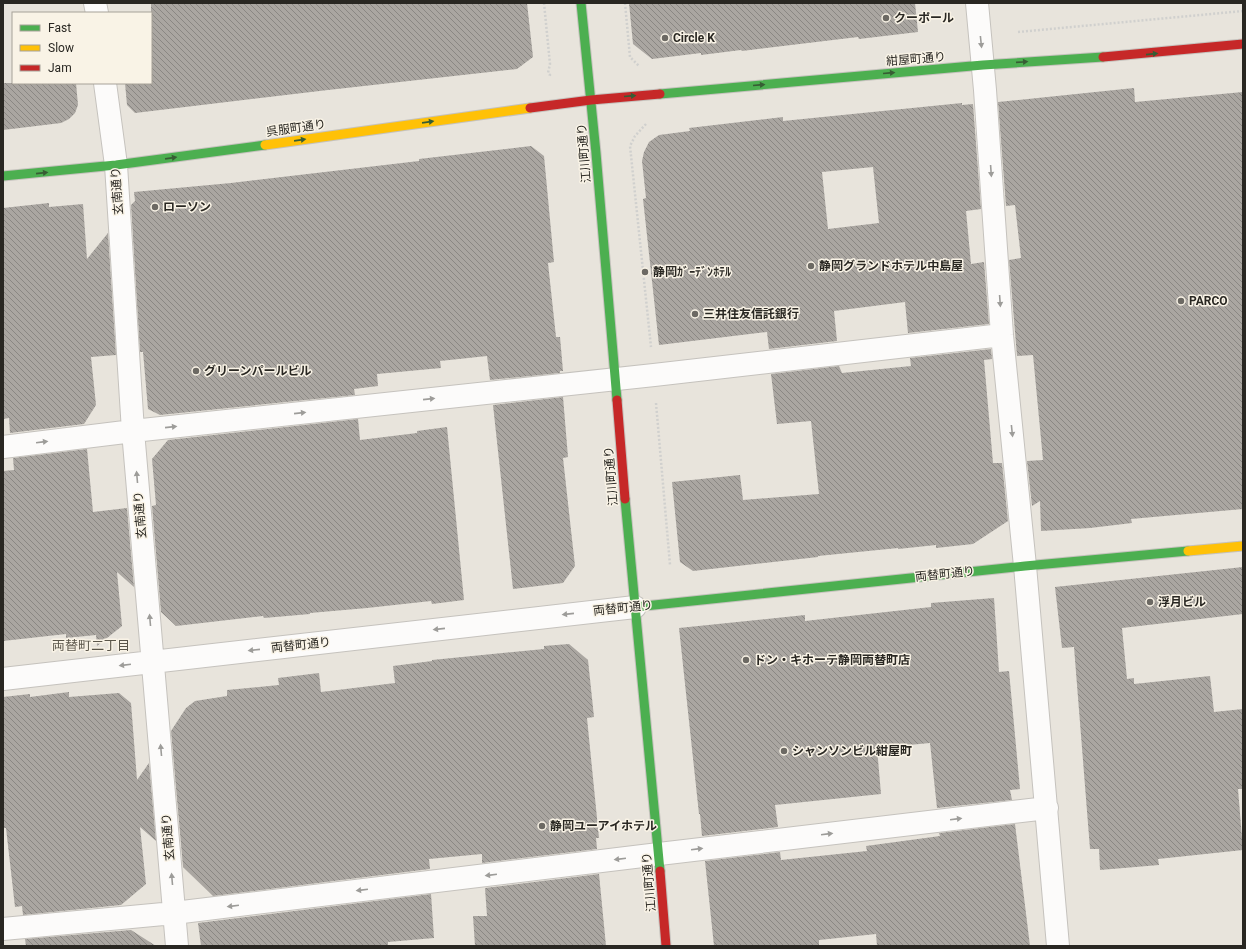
<svg xmlns="http://www.w3.org/2000/svg" width="1246" height="949" viewBox="0 0 1246 949" font-family="Roboto,'Noto Sans JP',sans-serif">
  <style>
    .building { fill: url(#building-back-hatch); fill-rule: evenodd }
    .lines { fill: none; stroke-linecap: round; stroke-linejoin: round }
    .street-casing { stroke: #c5c2bd; stroke-width: 24 }
    .fast-casing { stroke: #c5c2bd; stroke-width: 11 }
    .slow-casing { stroke: #c5c2bd; stroke-width: 11 }
    .jam-casing { stroke: #c5c2bd; stroke-width: 11 }
    .path { stroke: #d0d0ce; stroke-width: 2.5; stroke-dasharray: 2 2; stroke-linecap: butt }
    .street { stroke: #fcfbfa; stroke-width: 22 }
    .fast { stroke: #4caf50; stroke-width: 9 }
    .slow { stroke: #ffc107; stroke-width: 9 }
    .jam { stroke: #c62828; stroke-width: 9 }
    .oneway { fill: #9d9c99 }
    .oneway2 { fill: #375d34 }
    .poi-dot { fill: #6c6963; stroke: #f9f3e6; stroke-width: 1.5 }
    .labels { text-anchor: middle; stroke-width: 3; stroke-linejoin: round; paint-order: stroke }
    .poi-label { font-size: 12px; font-weight: bold; fill: #292722; stroke: #f9f3e6; text-anchor: start }
    .street-label { font-size: 12px; fill: #292722; stroke: #f9f3e6 }
    .neighbourhood-label { font-size: 13px; fill: #5a554a; stroke: #f9f3e6 }
  </style>
  <defs>
    <pattern id="building-back-hatch" width="6" height="6" patternUnits="userSpaceOnUse"><rect width="6" height="6" fill="#aaa6a1"/><path d="M-1 5l2 2M0 0l6 6M5-1l2 2" fill="none" stroke="#8a8783"/></pattern>
  </defs>
  <rect width="100%" height="100%" fill="#e8e4dc"/>
  <path class="building" d="M151,3H527L533,57L517,69L328,90L135,113L127,105L125,83H151Z
    M629,3H915L918,32L859,39L858,37L742,51L741,50L701,55V53L652,59L633,44Z
    M3,83H76L78,105L75,113L69,119L61,123L3,130Z
    M1134,88L1135,102L1243,92V509L1131,519L1132,523L1090,528L1041,531L1040,501L1032,506L1027,461L1043,460L1033,355L1017,356L1009,260L1021,258L1015,205L1006,206L998,102Z
    M962,103V105L973,104L981,209L966,211L971,264L984,262L989,324L908,333L905,302L834,311L837,341L769,349L767,332L659,345L643,199L646,198L642,161L644,152L649,142L659,135L690,131L689,128L783,117V121ZM873,167L879,223L828,229L822,172Z
    M531,146L544,156L554,262L548,263L556,337H560L563,371H560V373L490,380L487,356L440,361L441,368L377,374L378,386L354,389L355,395L160,415L148,409L143,352H140L131,205L135,201L134,192L231,183L419,161V159Z
    M49,203V207L83,204L87,259L108,233L116,355L91,357L96,405L84,424L10,433L9,418L3,419V208Z
    M991,349L992,359L984,360L993,463H1002L1008,521L973,544L936,548V545L898,549V548L818,556V557L693,571L680,562L672,482L740,475L743,500L819,494L811,421L777,424L771,374L839,366L842,373L911,366L910,358Z
    M563,397L568,457L563,458L575,566L563,583L513,589L493,405Z
    M358,419L360,440L417,433V431L447,427L464,600L432,604L431,601L367,608L310,613V614L264,618L263,616L176,626L161,612L152,506L156,505L152,459L168,440Z
    M87,449L93,512L127,508L134,587L117,572L122,626L97,646L96,635L66,638V634L3,641V471L14,470L13,458Z
    M1243,567V614L1122,628L1127,679L1134,678V684L1210,676L1214,712L1243,709V789H1238L1243,850L1158,859L1159,865L1100,870L1099,849H1090L1074,647L1062,648L1055,587Z
    M994,598L999,672L1009,671L1020,789L1010,790L1012,800L937,808L930,743L877,748L881,794L775,805L778,827L702,836L700,814H699L679,628L805,615V621L931,607V603Z
    M569,644L588,660L594,717L587,718L599,838H596L597,849L482,863V854L429,859L430,869L213,896L183,867L171,731L186,708L195,701L227,696V690L279,685L278,678L319,673L321,692L395,683L393,666L432,661V660L544,649V646Z
    M69,692V697L119,693L131,703L137,780L149,763L156,841L140,827L146,884L121,905L23,915L22,906L15,907L6,828H3V697L30,694V697Z
    M1015,824L1030,946H877L876,934L819,940V946H714L705,861L780,852L781,860L867,851L866,846L940,836L939,833Z
    M599,874L606,946H475L473,916H487L485,888Z
    M431,894L434,938L388,942V946H201L198,923Z
    M131,930L156,946H26L25,939Z"/>
  <g class="lines">
    <g class="street-casing">
      <path id="street" d="M95,3L97,13
        M977,3L985,90L1002,335L1025,566L1058,946
        M105,83L116,165L133,431L177,946
        M3,447L133,431L654,375L1002,335
        M3,679L635,607
        M3,929L174,913L659,854L1047,808"/>
    </g>
    <g class="fast-casing">
      <path id="fast" d="M581,3L596,153L617,400
        M660,94L983,65L1103,57
        M3,176L116,165L265,145
        M625,499L660,871
        M635,607L1025,566L1188,551"/>
    </g>
    <g class="slow-casing">
      <path id="slow" d="M265,145L530,108
        M1188,551L1243,546"/>
    </g>
    <g class="jam-casing">
      <path id="jam" d="M1103,57L1243,44
        M530,108L591,100L660,94
        M617,400L625,499
        M660,871L666,946"/>
    </g>
    <path class="path" d="M544,3L550,64L548,73L550,75L549,76
      M625,3L630,57L639,66
      M1018,32L1243,11
      M646,124L635,136L630,146L651,347
      M656,403L670,565"/>
    <use href="#street" class="street"/>
    <use href="#fast" class="fast"/>
    <use href="#slow" class="slow"/>
    <use href="#jam" class="jam"/>
  </g>
  <defs><path id="oneway-solid" d="M-6-.8H1V-3.2L6.5 0L1 3.2V.8H-6Z"/></defs>
  <g class="oneway">
    <use href="#oneway-solid" transform="translate(981 42) rotate(84)"/>
    <use href="#oneway-solid" transform="translate(991 171) rotate(86)"/>
    <use href="#oneway-solid" transform="translate(1000 301) rotate(86)"/>
    <use href="#oneway-solid" transform="translate(429 399) rotate(-6)"/>
    <use href="#oneway-solid" transform="translate(300 413) rotate(-6)"/>
    <use href="#oneway-solid" transform="translate(171 427) rotate(-6)"/>
    <use href="#oneway-solid" transform="translate(1012 431) rotate(84)"/>
    <use href="#oneway-solid" transform="translate(42 442) rotate(-7)"/>
    <use href="#oneway-solid" transform="translate(137 477) rotate(-95)"/>
    <use href="#oneway-solid" transform="translate(568 614) rotate(174)"/>
    <use href="#oneway-solid" transform="translate(150 620) rotate(-95)"/>
    <use href="#oneway-solid" transform="translate(439 629) rotate(174)"/>
    <use href="#oneway-solid" transform="translate(254 650) rotate(174)"/>
    <use href="#oneway-solid" transform="translate(125 665) rotate(173)"/>
    <use href="#oneway-solid" transform="translate(161 750) rotate(-95)"/>
    <use href="#oneway-solid" transform="translate(956 819) rotate(-7)"/>
    <use href="#oneway-solid" transform="translate(827 834) rotate(-7)"/>
    <use href="#oneway-solid" transform="translate(697 849) rotate(-7)"/>
    <use href="#oneway-solid" transform="translate(620 859) rotate(173)"/>
    <use href="#oneway-solid" transform="translate(491 875) rotate(173)"/>
    <use href="#oneway-solid" transform="translate(172 879) rotate(-95)"/>
    <use href="#oneway-solid" transform="translate(362 890) rotate(173)"/>
    <use href="#oneway-solid" transform="translate(233 906) rotate(173)"/>
  </g>
  <g class="oneway2">
    <use href="#oneway-solid" transform="translate(1152 54) rotate(-6)"/>
    <use href="#oneway-solid" transform="translate(1022 62) rotate(-4)"/>
    <use href="#oneway-solid" transform="translate(889 73) rotate(-5)"/>
    <use href="#oneway-solid" transform="translate(759 85) rotate(-5)"/>
    <use href="#oneway-solid" transform="translate(630 96) rotate(-5)"/>
    <use href="#oneway-solid" transform="translate(428 122) rotate(-8)"/>
    <use href="#oneway-solid" transform="translate(300 140) rotate(-8)"/>
    <use href="#oneway-solid" transform="translate(171 158) rotate(-8)"/>
    <use href="#oneway-solid" transform="translate(42 173) rotate(-6)"/>
  </g>
  <g class="poi-dot">
    <circle cx="886" cy="18" r="4"/>
    <circle cx="665" cy="38" r="4"/>
    <circle cx="155" cy="207" r="4"/>
    <circle cx="811" cy="266" r="4"/>
    <circle cx="645" cy="272" r="4"/>
    <circle cx="1181" cy="301" r="4"/>
    <circle cx="695" cy="314" r="4"/>
    <circle cx="196" cy="371" r="4"/>
    <circle cx="1150" cy="602" r="4"/>
    <circle cx="746" cy="660" r="4"/>
    <circle cx="784" cy="751" r="4"/>
    <circle cx="542" cy="826" r="4"/>
  </g>
  <g class="labels">
    <g class="poi-label">
      <text x="894" y="22">クーポール</text>
      <text x="673" y="42">Circle K</text>
      <text x="163" y="211">ローソン</text>
      <text x="819" y="270">静岡グランドホテル中島屋</text>
      <text x="653" y="276">静岡ｶﾞｰﾃﾞﾝﾎﾃﾙ</text>
      <text x="1189" y="305">PARCO</text>
      <text x="703" y="318">三井住友信託銀行</text>
      <text x="204" y="375">グリーンパールビル</text>
      <text x="1158" y="606">浮月ビル</text>
      <text x="754" y="664">ドン・キホーテ静岡両替町店</text>
      <text x="792" y="755">シャンソンビル紺屋町</text>
      <text x="550" y="830">静岡ユーアイホテル</text>
    </g>
    <g class="street-label">
      <text transform="translate(916 59) rotate(-5)" y="4">紺屋町通り</text>
      <text transform="translate(296 128) rotate(-8)" y="4">呉服町通り</text>
      <text transform="translate(584 153) rotate(-95)" y="4">江川町通り</text>
      <text transform="translate(117 191) rotate(-94)" y="4">玄南通り</text>
      <text transform="translate(611 476) rotate(-95)" y="4">江川町通り</text>
      <text transform="translate(140 515) rotate(-95)" y="4">玄南通り</text>
      <text transform="translate(945 574) rotate(-6)" y="4">両替町通り</text>
      <text transform="translate(623 608) rotate(-6)" y="4">両替町通り</text>
      <text transform="translate(301 645) rotate(-6)" y="4">両替町通り</text>
      <text transform="translate(168 837) rotate(-95)" y="4">玄南通り</text>
      <text transform="translate(649 882) rotate(-95)" y="4">江川町通り</text>
    </g>
    <g class="neighbourhood-label">
      <text x="91" y="650">両替町二丁目</text>
    </g>
  </g>
  <rect width="1246" height="949" fill="none" stroke="#292722" stroke-width="8"/>
  <rect x="12" y="12" width="140" height="72" fill="#f9f3e6" stroke="#a6a198"/>
  <rect x="20" y="25" width="20" height="6" fill="#4caf50" stroke="#a6a198"/>
  <text x="48" y="32" font-size="12" fill="#292722">Fast</text>
  <rect x="20" y="45" width="20" height="6" fill="#ffc107" stroke="#a6a198"/>
  <text x="48" y="52" font-size="12" fill="#292722">Slow</text>
  <rect x="20" y="65" width="20" height="6" fill="#c62828" stroke="#a6a198"/>
  <text x="48" y="72" font-size="12" fill="#292722">Jam</text>
</svg>
